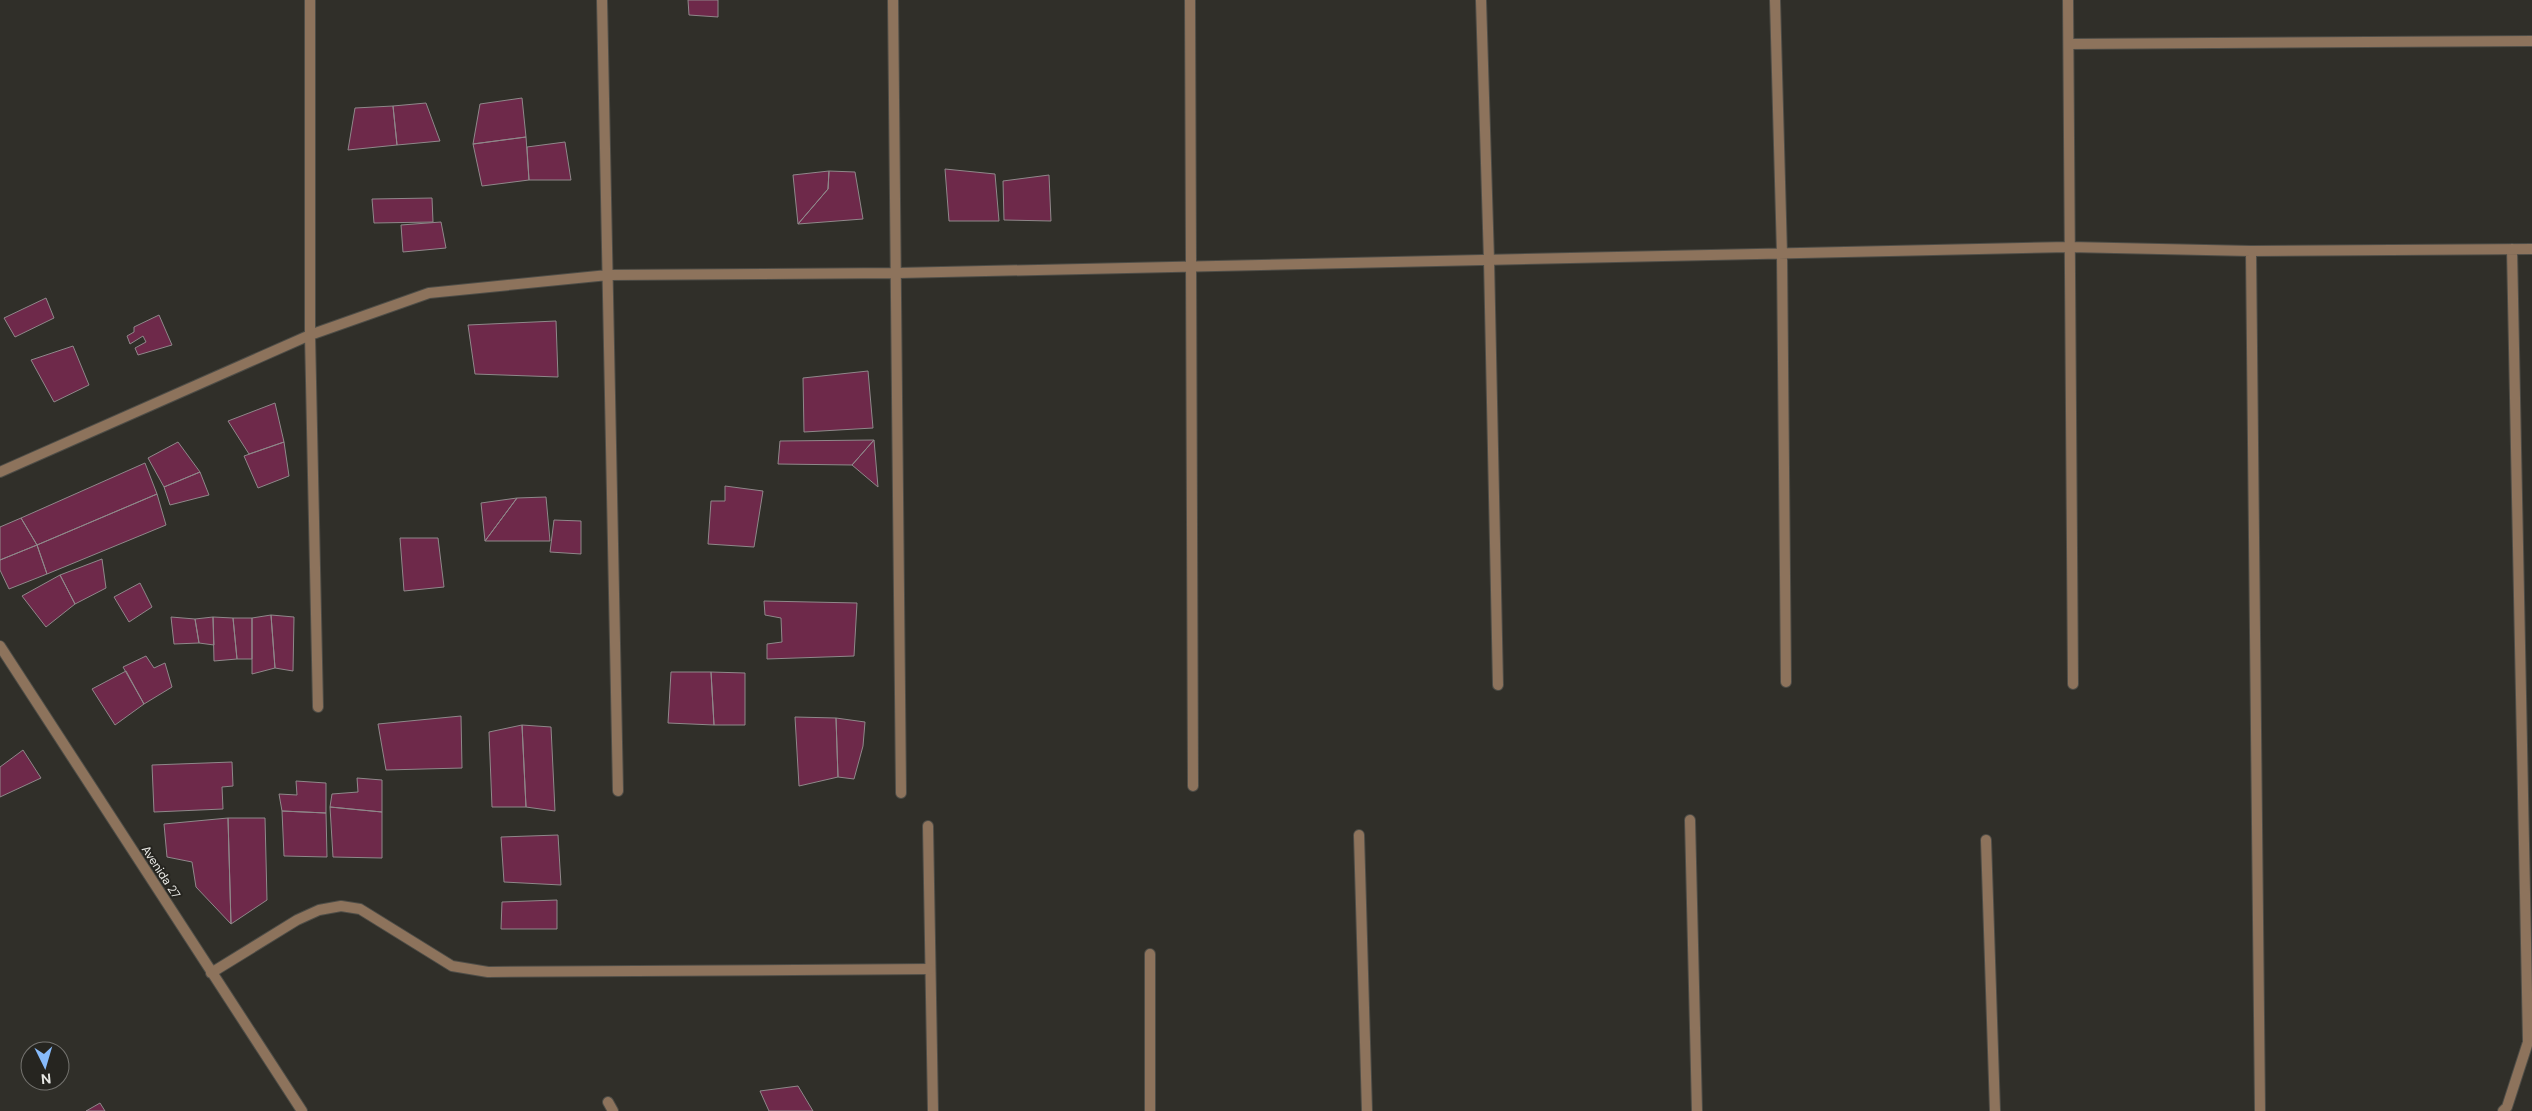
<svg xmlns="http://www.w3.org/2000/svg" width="2532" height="1111" viewBox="0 0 2532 1111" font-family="'DM Sans',sans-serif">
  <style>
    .building { fill: #6e294a; stroke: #8f888a }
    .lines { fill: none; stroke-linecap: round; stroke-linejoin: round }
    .service-casing { stroke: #4e4d47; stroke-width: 12 }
    .minor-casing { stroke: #4e4d47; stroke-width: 12 }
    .service { stroke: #8d735c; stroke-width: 10 }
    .minor { stroke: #8d735c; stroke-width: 10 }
    .labels { text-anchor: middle; stroke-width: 4; stroke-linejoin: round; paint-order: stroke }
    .street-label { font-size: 12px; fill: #e9e9e5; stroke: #262520 }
  </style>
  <rect width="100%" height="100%" fill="#302f29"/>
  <path class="building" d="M688,0H718V17L689,15Z
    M522,98L526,137L473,144L480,104Z
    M426,103L440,141L397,145L393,106Z
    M393,106L397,145L348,150L355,108Z
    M526,137L529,180L482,186L473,144Z
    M565,142L571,180H529L527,147Z
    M945,169L995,174L999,221H949Z
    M829,171L855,172L863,219L798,224L828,189Z
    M829,171L828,189L798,224L793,175Z
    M1049,175L1051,221L1004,220L1003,181Z
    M432,198L433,222L374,223L372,199Z
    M441,222L446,248L403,252L401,225Z
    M46,298L54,318L15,337L4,318Z
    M159,315L172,345L138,355L135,348L146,342L143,336L130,344L127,336L134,332V327Z
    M556,321L558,377L475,374L468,325Z
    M73,346L89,385L54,402L31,360Z
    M868,371L873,428L804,432L803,378Z
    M275,403L284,442L249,454L228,421Z
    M874,440L852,465L778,464L780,441Z
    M874,440L878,487L852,465Z
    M178,442L200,472L164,487L148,458Z
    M284,442L289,476L258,488L244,456Z
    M145,463L157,494L37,545L21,518Z
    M200,472L209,495L170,505L164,487Z
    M725,486L763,491L754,547L708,544L711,501H725Z
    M157,494L166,525L47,574L37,545Z
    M546,497L550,541H485L517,498Z
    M517,498L485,541L481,503Z
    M21,518L37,545L0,560V527Z
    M554,520L581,521V554L550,552Z
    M400,538H438L444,587L404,591Z
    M37,545L47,574L9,589L0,570V560Z
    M102,559L106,588L75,604L60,575Z
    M60,575L75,604L46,627L22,596Z
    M140,583L152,607L129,622L114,597Z
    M764,601L857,603L854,656L767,659V644L782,642L781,618L765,615Z
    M271,615L294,617L293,671L275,668Z
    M271,615L275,668L252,674V618Z
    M171,617L195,619L199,643L174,644Z
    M213,617L233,618L237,659L214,661Z
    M213,617L214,645L199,643L195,619Z
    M233,618H252V659H237Z
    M146,656L154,668L165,663L172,687L144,704L123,667Z
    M126,671L144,704L115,725L92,689Z
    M671,672H711L714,725L668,723Z
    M711,672L745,673V725H714Z
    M461,716L462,768L386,770L378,724Z
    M795,717L836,718L838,777L799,786Z
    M836,718L865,722L863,746L854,779L838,777Z
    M522,725L551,727L555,811L526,807Z
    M522,725L526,807H492L489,732Z
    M23,750L41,778L0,797V767Z
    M232,762L233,786L222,787L223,809L154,812L152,765Z
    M357,778L382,780V812L330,807L332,794L358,792Z
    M296,781L326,783V813L282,811L279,794L297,795Z
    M330,807L382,812V858L333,857Z
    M282,811L326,813L327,857L284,856Z
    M228,818L231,924L196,887L192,862L167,857L164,824Z
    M228,818H265L267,900L231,924Z
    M558,835L561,885L504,882L501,837Z
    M557,900V929H501L502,902Z
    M798,1086L813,1111H769L760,1091Z
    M100,1103L105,1111H86Z"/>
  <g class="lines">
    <g class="service-casing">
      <path id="service" d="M928,826L933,1111"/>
    </g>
    <g class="minor-casing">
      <path id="minor" d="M310,0V335L318,707
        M602,0L618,791
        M893,0L901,793
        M1190,0L1193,786
        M1481,0L1489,260L1498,685
        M1775,0L1782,254L1786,682
        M2068,0L2073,684
        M2069,44L2532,41
        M2251,251L2260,1111
        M0,472L310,335L429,293L608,275L898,273L2069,247L2251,251L2532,249
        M0,646L302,1111
        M1690,820L1697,1111
        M1359,835L1367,1111
        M1986,840L1995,1111
        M211,973L297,920L319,910L341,906L360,909L452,966L488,972L930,969
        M608,1102L613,1111
        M1150,1111V954
        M2503,1111L2507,1107L2528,1042L2512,249"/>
    </g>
    <use href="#service" class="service"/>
    <use href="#minor" class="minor"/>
  </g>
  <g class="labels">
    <g class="street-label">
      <text transform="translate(161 872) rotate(57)" y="4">Avenida 27</text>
    </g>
  </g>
  <g transform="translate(45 1066) rotate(175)"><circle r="24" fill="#262520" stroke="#74736f"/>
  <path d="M0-4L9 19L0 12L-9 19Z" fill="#87bbfb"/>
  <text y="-8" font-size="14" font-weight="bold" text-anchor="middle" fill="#e9e9e5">N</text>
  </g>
</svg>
